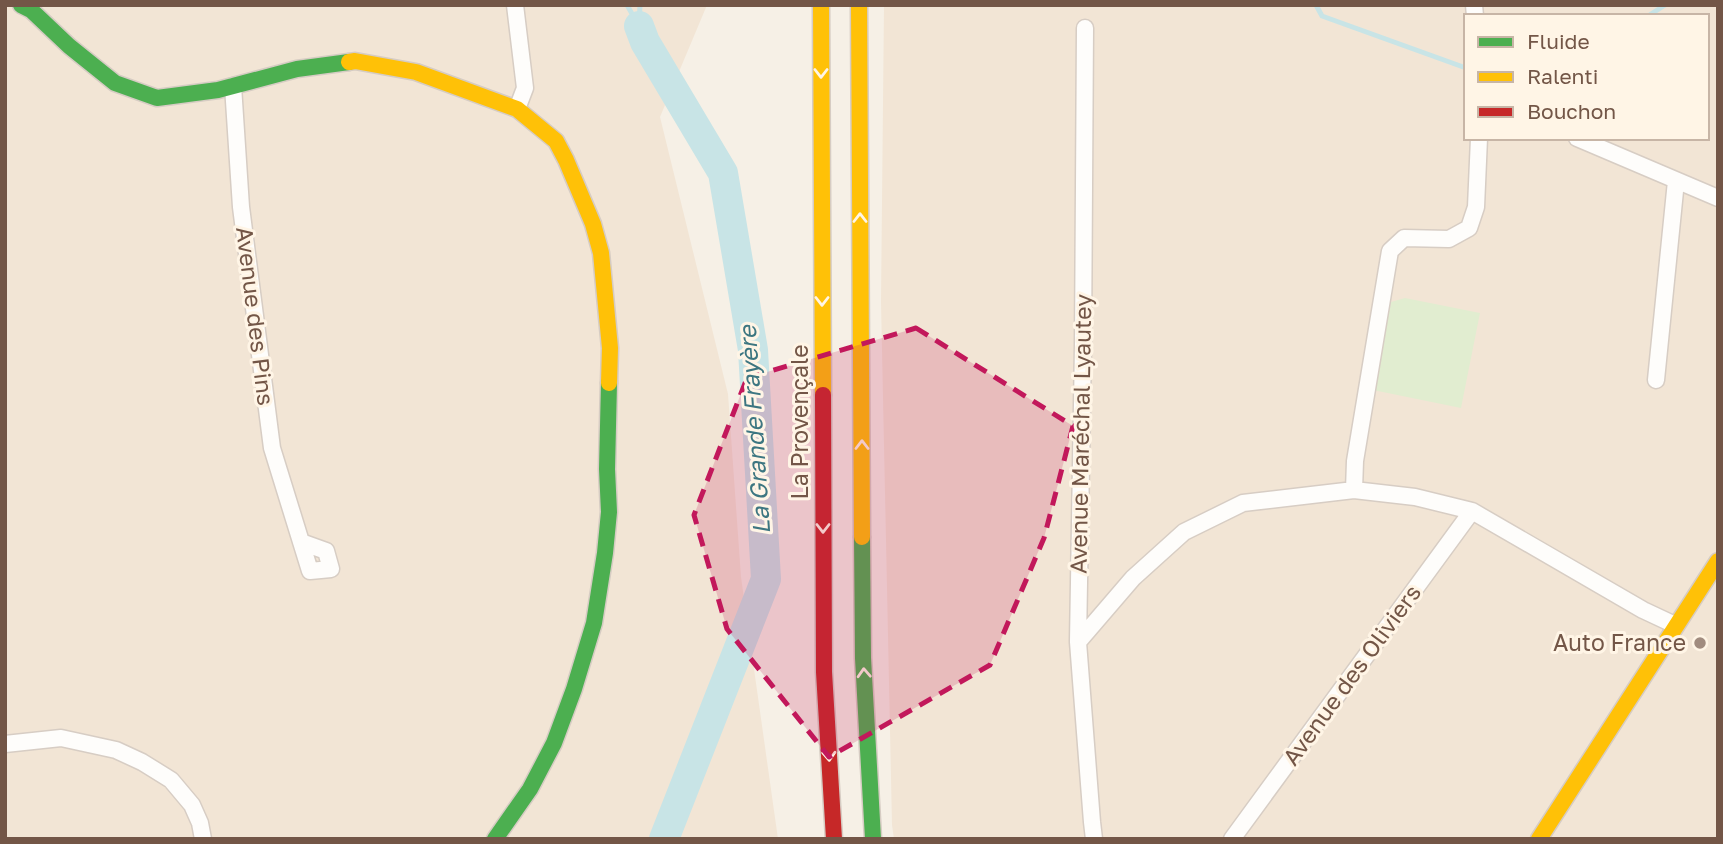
<svg xmlns="http://www.w3.org/2000/svg" width="1723" height="844" viewBox="0 0 1723 844" font-family="'Golos Text',sans-serif">
  <style>
    .residential { fill: #f2e5d5; fill-rule: evenodd }
    .green { fill: #e1edd0 }
    .lines { fill: none; stroke-linecap: round; stroke-linejoin: round }
    .stream { stroke: #c8e4e6; stroke-width: 5 }
    .river { stroke: #c8e4e6; stroke-width: 30 }
    .street-casing { stroke: #d7cdc4; stroke-width: 19 }
    .fast-casing { stroke: #d6ccc3; stroke-width: 19 }
    .slow-casing { stroke: #d6ccc3; stroke-width: 19 }
    .jam-casing { stroke: #d6ccc3; stroke-width: 19 }
    .street { stroke: #fefdfb; stroke-width: 16 }
    .fast { stroke: #4caf50; stroke-width: 16 }
    .slow { stroke: #ffc107; stroke-width: 16 }
    .jam { stroke: #c62828; stroke-width: 16 }
    .oneway { stroke: #fff5e6 }
    .marked { fill: #c2185b; fill-opacity: 0.2; stroke: #c2185b; stroke-width: 5; stroke-dasharray: 14 9; stroke-linejoin: round }
    .poi-dot { fill: #a18c7f; stroke: #fff5e6; stroke-width: 2.5 }
    .labels { text-anchor: middle; stroke-width: 6; stroke-linejoin: round; paint-order: stroke }
    .street-label { font-size: 23px; fill: #735647; stroke: #fff5e6 }
    .poi-label { font-size: 23px; fill: #735647; stroke: #fff5e6; text-anchor: end }
    .water-label { font-size: 24px; font-style: italic; fill: #3d7681; stroke: #fff5e6 }
  </style>
  <rect width="100%" height="100%" fill="#f6f0e6"/>
  <path class="residential" d="M5,5H707L660,117L728,394L741,577L778,839H5Z
    M884,5H1718V839H894L892,825L881,302ZM1466,16H1707V138H1466Z"/>
  <path class="green" d="M1405,298L1480,313L1461,408L1373,390L1391,302Z"/>
  <g class="lines">
    <path class="stream" d="M627,5L639,26
      M1316,5L1322,16L1466,68
      M1648,16L1665,5
      M639,26L640,5"/>
    <path class="river" d="M639,26L645,42L723,173L753,350L766,579L664,839"/>
    <g class="street-casing">
      <path id="street" d="M515,5L525,88L517,109
        M1474,5L1475,16
        M1085,28L1083,345L1078,642L1092,822L1094,839
        M233,86L241,207L272,448L310,571L331,569L326,551L301,542
        M1577,138L1718,198
        M1656,380L1676,181
        M1354,490L1355,461L1390,251L1404,238L1449,239L1469,228L1476,207L1479,138
        M1078,642L1133,578L1184,532L1243,503L1354,490L1415,497L1472,511L1643,610L1675,625
        M5,744L61,738L116,750L142,762L171,780L192,805L200,823L203,839
        M1232,839L1472,511"/>
    </g>
    <g class="fast-casing">
      <path id="fast" d="M21,5L31,10L69,46L115,83L157,98L218,90L297,69L349,62
        M862,537L863,658L873,839
        M495,839L530,789L554,743L574,689L594,623L605,553L609,512L607,469L609,383"/>
    </g>
    <g class="slow-casing">
      <path id="slow" d="M821,5L823,395
        M859,5L862,537
        M349,62L355,61L416,72L517,109L556,141L566,160L593,224L601,253L610,348L609,383
        M1539,839L1718,561"/>
    </g>
    <g class="jam-casing">
      <path id="jam" d="M823,395L824,672L834,839"/>
    </g>
    <use href="#street" class="street"/>
    <use href="#fast" class="fast"/>
    <use href="#slow" class="slow"/>
    <use href="#jam" class="jam"/>
  </g>
  <defs><path id="oneway-chevron" d="M-2-3.5L2.5 0L-2 3.5" fill="none" stroke-width="1.6" stroke-linecap="round" stroke-linejoin="round" transform="scale(1.75)"/></defs>
  <g class="oneway">
    <use href="#oneway-chevron" transform="translate(821 73) rotate(90)"/>
    <use href="#oneway-chevron" transform="translate(860 218) rotate(-90)"/>
    <use href="#oneway-chevron" transform="translate(822 301) rotate(90)"/>
    <use href="#oneway-chevron" transform="translate(862 445) rotate(-90)"/>
    <use href="#oneway-chevron" transform="translate(823 528) rotate(90)"/>
    <use href="#oneway-chevron" transform="translate(864 673) rotate(-93)"/>
    <use href="#oneway-chevron" transform="translate(829 756) rotate(87)"/>
  </g>
  <path class="marked" d="M916,328L1073,426L1044,538L990,665L829,757L727,629L694,515L747,378Z"/>
  <circle class="poi-dot" cx="1700" cy="643" r="7"/>
  <g class="labels">
    <g class="street-label">
      <text transform="translate(255 316) rotate(83)" y="8">Avenue des Pins</text>
      <text transform="translate(800 422) rotate(-90)" y="8">La Provençale</text>
      <text transform="translate(1081 434) rotate(-89)" y="8">Avenue Maréchal Lyautey</text>
      <text transform="translate(1352 675) rotate(-54)" y="8">Avenue des Oliviers</text>
    </g>
    <g class="poi-label">
      <text x="1686" y="651">Auto France</text>
    </g>
    <g class="water-label">
      <text transform="translate(755 430) rotate(-94)" y="8">La Grande Frayère</text>
    </g>
  </g>
  <rect width="1723" height="844" fill="none" stroke="#735647" stroke-width="14"/>
  <rect x="1464" y="14" width="245" height="126" fill="#fff5e6" stroke="#c7b5a6" stroke-width="2"/>
  <rect x="1478" y="37" width="35" height="10" fill="#4caf50" stroke="#c7b5a6" stroke-width="2"/>
  <text x="1527" y="49" font-size="21" fill="#735647">Fluide</text>
  <rect x="1478" y="72" width="35" height="10" fill="#ffc107" stroke="#c7b5a6" stroke-width="2"/>
  <text x="1527" y="84" font-size="21" fill="#735647">Ralenti</text>
  <rect x="1478" y="107" width="35" height="10" fill="#c62828" stroke="#c7b5a6" stroke-width="2"/>
  <text x="1527" y="119" font-size="21" fill="#735647">Bouchon</text>
</svg>
